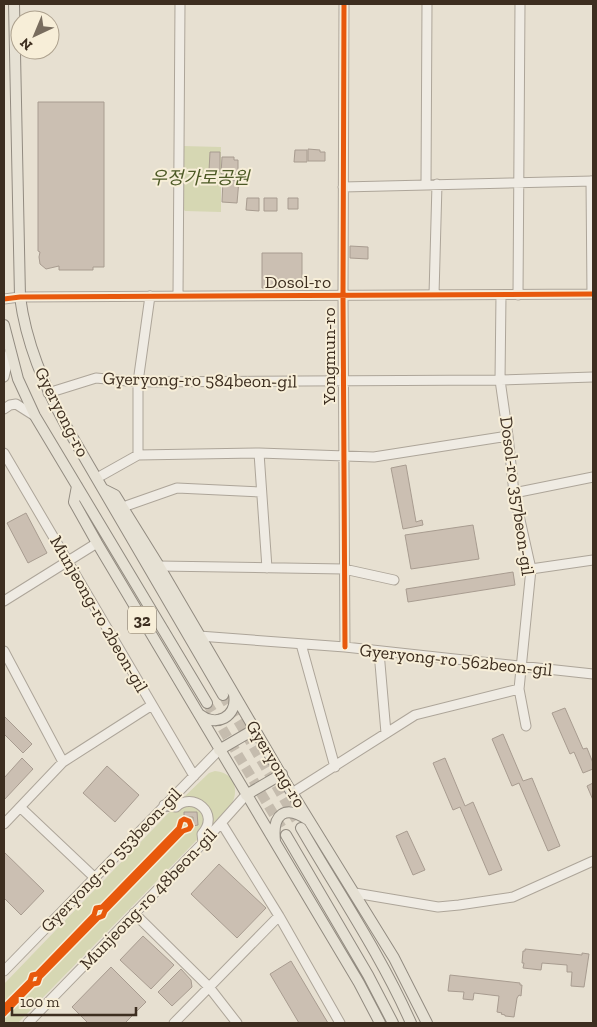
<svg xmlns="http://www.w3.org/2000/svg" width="597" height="1027" viewBox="0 0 597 1027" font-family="'Zilla Slab','Noto Sans KR',serif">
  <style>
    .green { fill: #d6d7b3 }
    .building { fill: #cbbfb2; stroke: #a89c90 }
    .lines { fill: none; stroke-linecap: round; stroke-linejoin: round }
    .major-tunnel { stroke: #c5bcae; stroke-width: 10; stroke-dasharray: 10 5; stroke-linecap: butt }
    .minor-casing { stroke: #ada599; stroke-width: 11 }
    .major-casing { stroke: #928b80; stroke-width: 12 }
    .minor { stroke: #efebe3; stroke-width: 9 }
    .major { stroke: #e6e1d4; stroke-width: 10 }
    .cycleway-casing { stroke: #f7eed8; stroke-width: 8 }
    .cycleway { stroke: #e8590c; stroke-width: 5 }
    .labels { text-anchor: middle; stroke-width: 4; stroke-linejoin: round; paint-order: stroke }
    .shield { fill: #f7eed8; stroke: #756857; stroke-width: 1 }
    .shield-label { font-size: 16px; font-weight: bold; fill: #3d2e20 }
    .park-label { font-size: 18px; font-style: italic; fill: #4d5a26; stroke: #f7eed8 }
    .street-label { font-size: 18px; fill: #3d2e20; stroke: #f7eed8 }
  </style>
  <rect width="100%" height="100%" fill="#e7e0d1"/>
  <path class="green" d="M183,146L221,147V212L185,211L178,203L179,154Z
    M215,771C234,772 240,790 231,805L18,1023H4V984L182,799L209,773Z"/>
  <path class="building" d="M38,102H104V267H93V270H59V266L46,269L40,264L39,257L40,252L38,251Z
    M308,149L320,150V152H325V161H308Z
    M295,150H307V162H294Z
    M210,152H220V171H209Z
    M222,157H234V160H238V175L221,174Z
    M223,180H239L237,203L222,202Z
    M247,198H259V211L246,210Z
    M264,198H277V211H264Z
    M288,198H298V209H288Z
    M350,246L368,247V259L350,258Z
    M262,253H302V288H262Z
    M406,465L416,522L422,520L423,525L403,529L391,468Z
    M26,513L47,553L28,563L7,523Z
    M473,525L479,559L411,569L405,535Z
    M513,572L515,585L408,602L406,589Z
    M565,708L583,749L587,748L593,763V769L583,773L574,752L570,754L552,713Z
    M4,716L32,744L23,753L4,734Z
    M503,734L523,781L532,778L560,846L548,851L519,783L512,786L492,739Z
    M22,758L33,769L4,800V778Z
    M445,758L465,806L473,802L502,870L489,875L460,807L453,810L433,763Z
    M107,766L139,795L115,822L83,793Z
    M593,783V800L587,786Z
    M184,812H197L198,825L193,826V817H184Z
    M407,831L425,870L413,875L396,836Z
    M4,852L44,891L21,915L4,898Z
    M219,864L266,908L237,938L191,894Z
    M143,936L174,965L151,989L120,960Z
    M525,949L582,955V953L589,954L584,987L571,986L572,972H567V965L542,963L541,970L523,968L524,963H522L523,951H525Z
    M291,961L328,1023H299L270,974Z
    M111,967L146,1002L125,1023H88L72,1007Z
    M181,969L191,980L192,987L172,1006L158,992Z
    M450,975L520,983V985H522L521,996L519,995L517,998L514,1017L505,1016V1015L501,1014L502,1013L497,1012L499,996L474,993L473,1000L463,999L464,992L448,991Z"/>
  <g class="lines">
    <path class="major-tunnel" d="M223,695L301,828
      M207,703L286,835"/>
    <g class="minor-casing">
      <path id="minor" d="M344,4L343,295L345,647
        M591,181L592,294
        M426,184L427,4
        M343,187L593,181
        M434,295L437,184
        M501,295L500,380L508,436L514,493L531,569L519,689L526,726
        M518,295L520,4
        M178,296L180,4
        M4,299L20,297L593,294
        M4,377L10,351
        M48,393L96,378L138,382L500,380L593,377
        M4,409L10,405L16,404L35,416
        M4,453L194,776
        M259,453L267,568
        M138,455V382L150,296
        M97,478L138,455L259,453L374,457L508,436
        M514,493L593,477
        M123,507L177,488L261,492
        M159,566L344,569L394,580
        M531,569L593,560
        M4,601L97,543
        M199,636L345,647L593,674
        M301,644L335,767
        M4,651L63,762
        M379,652L386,733
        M292,793L415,715L519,689
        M164,805L176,807C192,791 221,813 202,834L203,843
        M20,807L94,877
        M4,824L63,762L152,705
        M222,824L279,916L340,1023
        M355,893L438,907L459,905L513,897L593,861
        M134,913L209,987L237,1023
        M4,971L219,750
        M28,1023L203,843L246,795
        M174,1023L279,916"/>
    </g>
    <g class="major-casing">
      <path id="major" d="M14,4L20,297C26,343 44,385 66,426L223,695
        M4,325L18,379L35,416L207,703
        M77,486L74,502L97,543L359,983L380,1023
        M103,489L115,495L159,566L289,788L394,958L427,1023
        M199,714C216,728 238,717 234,694
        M219,750L255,729
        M246,795L282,774
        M301,828C338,892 381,955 411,1023
        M286,835L368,975L393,1023
        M275,841C272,814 285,804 308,820"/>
    </g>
    <use href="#minor" class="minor"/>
    <use href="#major" class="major"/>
    <g class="cycleway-casing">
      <path id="cycleway" d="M344,4L343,295L345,647
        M4,299L20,297L593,294
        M4,1007L30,981L32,975L37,974L94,915L96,908L102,907L179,828L181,821L184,819L189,821L191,826L189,829L183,831L105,911L103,916L98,918L40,977L38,983L33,984L4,1014"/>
    </g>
    <use href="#cycleway" class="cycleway"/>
  </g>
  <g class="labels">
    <rect class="shield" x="128" y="606.5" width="28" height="27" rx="4"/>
    <g class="shield-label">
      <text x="142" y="626">32</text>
    </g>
    <g class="park-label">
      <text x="200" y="184">우정가로공원</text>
    </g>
    <g class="street-label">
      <text x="298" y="288">Dosol-ro</text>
      <text transform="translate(329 356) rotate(-90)" y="6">Yongmun-ro</text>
      <text transform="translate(200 380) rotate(1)" y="6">Gyeryong-ro 584beon-gil</text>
      <text transform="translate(62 412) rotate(63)" y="6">Gyeryong-ro</text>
      <text transform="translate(517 496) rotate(82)" y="6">Dosol-ro 357beon-gil</text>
      <text transform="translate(99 614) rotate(60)" y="6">Munjeong-ro 2beon-gil</text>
      <text transform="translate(456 660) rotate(6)" y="6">Gyeryong-ro 562beon-gil</text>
      <text transform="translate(276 764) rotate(59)" y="6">Gyeryong-ro</text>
      <text transform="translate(111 860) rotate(-46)" y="6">Gyeryong-ro 553beon-gil</text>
      <text transform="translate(148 899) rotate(-46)" y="6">Munjeong-ro 48beon-gil</text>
    </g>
  </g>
  <rect width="597" height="1027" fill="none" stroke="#3d2e20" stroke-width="10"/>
  <g transform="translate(35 35) rotate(224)"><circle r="24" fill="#f7eed8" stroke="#ada18e"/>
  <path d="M0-4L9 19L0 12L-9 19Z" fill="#786c5e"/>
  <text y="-8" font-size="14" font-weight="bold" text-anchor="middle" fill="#3d2e20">N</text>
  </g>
  <path d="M12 1007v8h124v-8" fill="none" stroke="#3d2e20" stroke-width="2.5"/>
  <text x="20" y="1007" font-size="15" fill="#3d2e20" stroke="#f7eed8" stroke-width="4" paint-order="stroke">100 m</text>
</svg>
